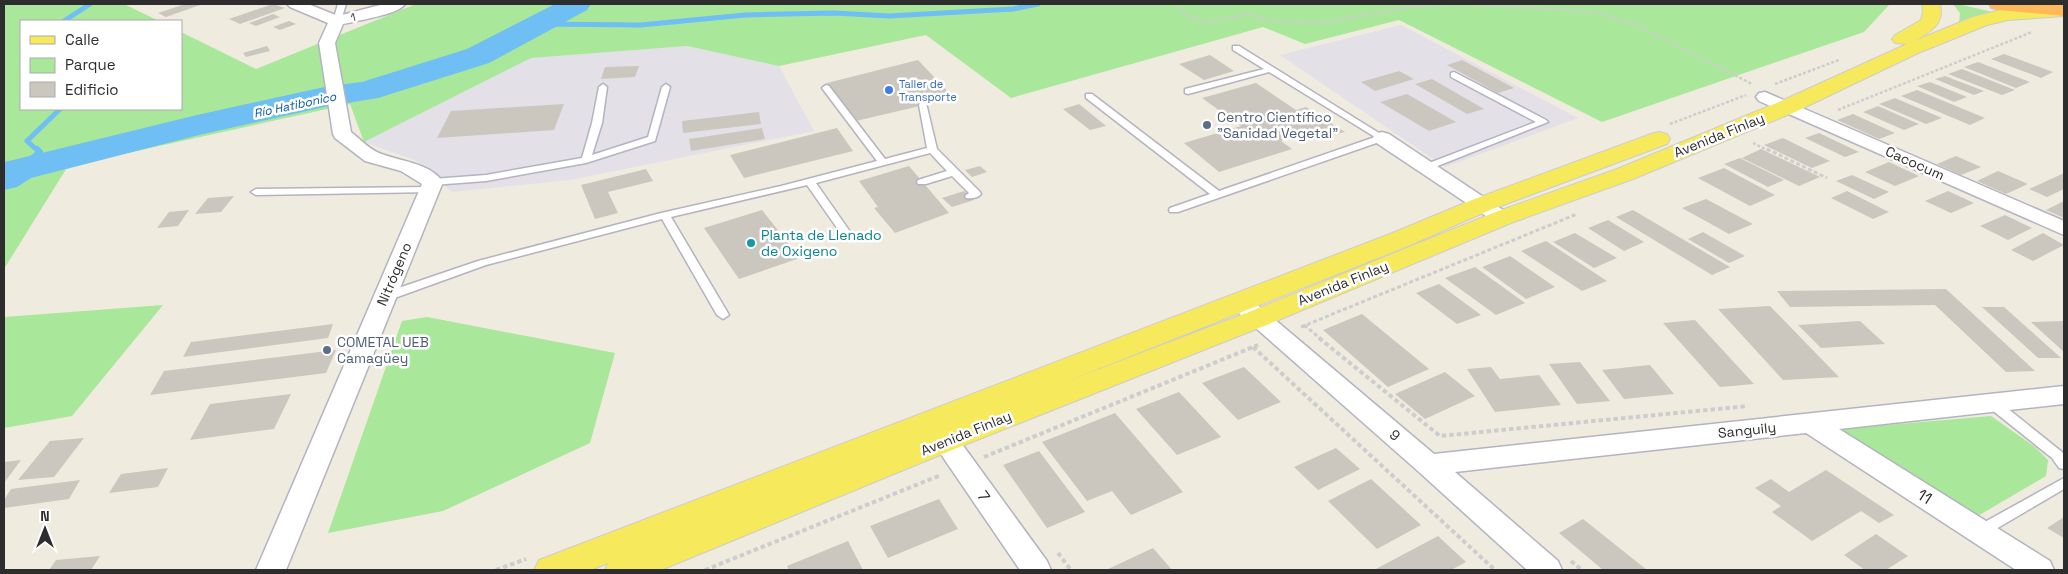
<svg xmlns="http://www.w3.org/2000/svg" width="2068" height="574" viewBox="0 0 2068 574" font-family="'Space Grotesk',sans-serif">
  <style>
    .industrial { fill: #e3e0e8 }
    .green { fill: #a9e79a }
    .lines { fill: none; stroke-linecap: round; stroke-linejoin: round }
    .stream-far1 { stroke: #6fbef4; stroke-width: 5 }
    .stream { stroke: #6fbef4; stroke-width: 6 }
    .river { fill: #6fbef4; fill-rule: evenodd }
    .building { fill: #cbc7bf }
    .lane-casing { stroke: #b3b3c1; stroke-width: 3 }
    .street-casing { stroke: #b3b3c1; stroke-width: 3 }
    .primary-casing { stroke: #cdcdcd; stroke-width: 2 }
    .highway-casing { stroke: #cdcdcd; stroke-width: 2 }
    .path-far2 { stroke: #cdcdcd; stroke-width: 2.5; stroke-dasharray: 3 2; stroke-linecap: butt }
    .path-far1 { stroke: #cdcdcd; stroke-width: 3; stroke-dasharray: 4 2.5; stroke-linecap: butt }
    .path { stroke: #cdcdcd; stroke-width: 4; stroke-dasharray: 4.5 3; stroke-linecap: butt }
    .lane { fill: #fff; fill-rule: evenodd }
    .street { fill: #fff; fill-rule: evenodd }
    .primary { fill: #f7e95c; fill-rule: evenodd }
    .highway { fill: #ffb95a; fill-rule: evenodd }
    .shop-dot { fill: #3f7fe0; stroke: #fff; stroke-width: 2 }
    .service-dot { fill: #5c6f8a; stroke: #fff; stroke-width: 2 }
    .culture-dot { fill: #0f9aa8; stroke: #fff; stroke-width: 2 }
    .labels { text-anchor: middle; stroke-width: 5; stroke-linejoin: round; paint-order: stroke }
    .far-street-label { font-size: 11px; fill: #2d2d2d; stroke: #fff }
    .far-shop-label { font-size: 11px; fill: #366cbe; stroke: #fff; text-anchor: start }
    .far-water-label { font-size: 12px; font-style: italic; fill: #0859a7; stroke: #fff }
    .service-label { font-size: 14px; fill: #4e5e75; stroke: #fff; text-anchor: start }
    .street-label { font-size: 14px; fill: #2d2d2d; stroke: #fff }
    .culture-label { font-size: 14px; fill: #0d838f; stroke: #fff; text-anchor: start }
    .near-street-label { font-size: 16px; fill: #2d2d2d; stroke: #fff }
  </style>
  <rect width="100%" height="100%" fill="#efebdf"/>
  <path class="industrial" d="M1401,25L1578,118L1445,167L1280,55Z
    M687,46L779,66L814,131L570,180L452,192L415,160L364,142L531,58Z"/>
  <path class="green" d="M4,4H124L159,21H21V109H181V32L256,69L416,4H1890L1864,32L1602,122L1399,20L1305,44L1263,27L1011,98L926,35L779,66L687,46L531,58L364,142L350,104L68,166L4,269Z
    M1953,4H1958L2010,16L1958,32L1960,13Z
    M163,305L72,416L4,428V317Z
    M427,317L615,353L590,443L443,511L328,533L402,321Z
    M1991,416L2035,447L2048,460L2046,476L1976,517L1841,429Z"/>
  <g class="lines">
    <path class="stream-far1" d="M64,21L90,4
      M538,24L641,25L745,15L834,13L889,16L1013,9L1038,4
      M38,151L27,141L60,109"/>
    <path class="stream" d="M18,170L40,152L37,149"/>
    <path class="river" d="M555,4H591L587,10L489,63L378,98L329,106L199,135L31,178L17,187L4,190L5,162L197,115L329,86L362,82L467,49Z"/>
  </g>
  <path class="building" d="M185,4H203L166,17L158,13Z
    M273,4L285,8L240,24L229,19Z
    M273,14L280,17L256,26L249,23Z
    M289,21L296,24L280,30L273,27Z
    M267,46L270,51L246,57L243,53Z
    M2004,54L2053,72L2041,78L1991,59Z
    M1210,55L1234,71L1204,80L1179,64Z
    M918,60L954,98L856,121L827,83Z
    M1462,60L1514,88L1498,93L1447,65Z
    M1978,62L2030,82L2016,88L1964,67Z
    M639,66L635,77L601,79L605,67Z
    M1962,69L2015,90L2002,95L1948,74Z
    M1399,71L1414,79L1375,91L1361,82Z
    M1945,76L1984,91L1974,95L1935,79Z
    M1432,79L1484,109L1467,114L1415,84Z
    M1930,82L1967,97L1954,102L1917,86Z
    M1256,83L1296,110L1306,107L1345,132L1318,139L1305,132L1281,141L1292,149L1219,172L1184,143L1241,126L1202,98Z
    M1917,90L1985,118L1970,125L1901,96Z
    M1407,94L1456,122L1429,131L1380,102Z
    M1895,98L1942,118L1926,124L1879,104Z
    M564,104L554,130L437,138L451,111Z
    M1079,104L1106,126L1090,130L1063,109Z
    M1878,106L1919,124L1904,130L1863,112Z
    M759,112L761,124L683,133L682,121Z
    M1853,114L1895,133L1879,139L1837,120Z
    M762,128L765,139L691,151L689,139Z
    M837,128L853,151L744,178L730,155Z
    M1819,133L1859,152L1845,157L1805,138Z
    M1783,138L1830,161L1812,168L1764,145Z
    M1761,149L1820,177L1799,186L1742,158Z
    M1956,156L1981,167L1961,175L1937,164Z
    M1740,158L1784,180L1768,187L1724,164Z
    M1889,162L1919,176L1895,186L1865,172Z
    M909,166L949,213L895,233L874,208L878,207L859,181Z
    M980,166L987,172L972,177L965,170Z
    M1724,168L1775,195L1750,206L1698,178Z
    M646,169L653,181L608,192L618,213L595,219L581,185Z
    M1998,171L2028,184L2006,194L1977,181Z
    M2064,173V189L2047,197L2029,189Z
    M1852,175L1889,192L1874,199L1836,181Z
    M964,191L974,200L952,207L942,198Z
    M1847,191L1889,212L1873,219L1831,198Z
    M1948,191L1974,203L1951,213L1925,201Z
    M234,196L221,212L195,214L208,198Z
    M1706,199L1753,224L1729,234L1682,208Z
    M2064,201V218L2046,210Z
    M189,210L178,226L157,228L169,212Z
    M762,210L800,258L739,279L704,228Z
    M1633,210L1730,267L1712,275L1616,217Z
    M2005,215L2032,228L2008,240L1980,226Z
    M1608,220L1644,242L1624,251L1588,228Z
    M1703,232L1745,256L1729,263L1688,239Z
    M1575,233L1617,258L1594,268L1553,242Z
    M2043,233L2064,245L2033,261L2011,250Z
    M1546,241L1607,281L1582,291L1521,251Z
    M1510,256L1555,287L1526,299L1482,267Z
    M1475,267L1525,303L1496,315L1445,278Z
    M1439,284L1481,315L1457,324L1416,293Z
    M1946,289L2035,371L2006,372L1935,305L1790,307L1777,291Z
    M1770,306L1839,377L1783,380L1718,309Z
    M1982,307H2004L2061,358H2038Z
    M1362,314L1429,369L1388,387L1323,330Z
    M1695,320L1754,384L1720,387L1663,323Z
    M1860,321L1885,344L1821,348L1798,325Z
    M2064,321V352L2031,322Z
    M333,324L328,338L183,357L191,342Z
    M336,350L326,373L150,395L164,371Z
    M1580,362L1610,401L1577,404L1549,364Z
    M1650,365L1674,394L1624,399L1602,370Z
    M1244,367L1281,402L1238,420L1202,383Z
    M1491,367L1500,379L1539,375L1561,405L1495,412L1467,369Z
    M1445,372L1475,396L1425,419L1395,394Z
    M1179,392L1221,437L1177,455L1136,409Z
    M291,394L274,429L190,440L210,404Z
    M1115,413L1183,492L1131,515L1112,491L1087,501L1042,442Z
    M84,438L54,477L18,480L50,441Z
    M1336,448L1360,469L1318,490L1294,467Z
    M1039,451L1085,512L1047,528L1003,465Z
    M21,460L4,483V462Z
    M168,468L158,487L109,493L121,474Z
    M1826,470L1894,515L1879,523L1861,511L1812,541L1772,512L1781,506L1755,488L1771,479L1789,492Z
    M1371,479L1421,525L1377,549L1328,501Z
    M80,480L69,499L4,508V500L11,489Z
    M939,499L958,529L888,558L870,526Z
    M2064,517V538L2047,528Z
    M1583,519L1647,570H1603L1559,533Z
    M1876,534L1908,556L1886,570H1865L1844,555Z
    M1438,536L1466,562L1451,570H1374Z
    M848,541L863,570H789L787,566Z
    M1153,548L1172,570H1106Z
    M100,556L91,570H49L56,560Z"/>
  <g class="lines">
    <g class="lane-casing">
      <path id="lane" d="M338,4H346L341,21L337,23L333,21Z
        M1233,46H1239L1387,138L1385,140L1178,212H1170L1169,210L1170,208L1210,194L1086,98V94H1092L1219,191L1375,137L1269,72L1188,94L1185,93V89L1264,69L1233,50Z
        M1454,72L1546,120L1548,122L1430,169H1424L1422,167L1424,165L1536,122L1451,77V73Z
        M603,84L607,87L602,123L592,155L648,137L662,87L666,84L670,87L655,141L586,163L486,181L433,185L428,182L433,179L486,175L582,158L592,123L599,87Z
        M826,85L829,86L885,159L927,148L919,105L920,103H926L937,149L980,192L981,194C978,198 971,199 966,198L965,196L969,193L952,176L926,184H918L917,182L918,180L947,171L930,153L816,183L853,236L848,239L844,238L807,185L671,217L729,315L723,319L717,315L662,219L486,265L389,300L385,301L379,297L381,294L478,261L661,213L781,186L877,161L822,88Z
        M430,187L435,190L434,192L256,195L251,192L256,189Z
        M1992,399L1997,400L2062,452L2064,455V469L2059,468L2052,458L1987,406L1986,403L1987,400Z
        M2064,478V489L1984,536L1979,538L1974,536L1972,532L1974,528Z"/>
    </g>
    <g class="street-casing">
      <path id="street" d="M287,4H308L338,16L384,4H405C400,14 356,21 343,24L335,43L351,132C360,139 369,149 379,153C400,162 429,162 443,182L286,570H256L422,184L401,171L365,161L335,138L333,134L319,43L328,23L290,7Z
        M1765,92L2064,221V235L1759,101L1756,97L1759,93Z
        M1382,132L1389,134L1509,214L1512,218L1509,222L1502,224L1495,222L1375,142L1373,138L1375,134Z
        M1240,295L1248,297L1434,454L2064,386V404L1839,429L2050,561L2054,570H2016L1806,433L1455,472L1558,561L1562,570H1527L1419,472L1232,307L1229,302L1232,297Z
        M934,416L943,418L1047,561L1051,570H1020L921,425L925,418Z"/>
    </g>
    <g class="primary-casing">
      <path id="primary" d="M1922,4H1940C1945,25 1929,33 1912,42L1973,17L2008,8L2064,4V16L2008,20L1987,25L1916,54L1795,112L1633,179L1511,223L1269,324L957,448L661,570H605L608,563L591,570H534L539,560L1390,234L1472,200L1651,134L1659,132L1667,134L1670,139L1667,144L1490,210L1408,246L1060,384L1249,312L1493,213L1617,169L1779,102L1907,44L1895,43L1892,39L1895,35L1921,20L1923,12Z"/>
    </g>
    <g class="highway-casing">
      <path id="highway" d="M1989,4H2064V16L1998,10L1991,8Z"/>
    </g>
    <path class="path-far2" d="M1173,4L1190,17L1207,22L1249,14L1269,21L1324,22L1415,6L1464,4L1598,12L1634,24L1752,84
      M1775,84L1839,60
      M1838,110L2032,32
      M1670,124L1746,95
      M1753,143L1769,151"/>
    <path class="path-far1" d="M1767,149L1827,178
      M1304,325L1321,339
      M1301,327L1577,214"/>
    <path class="path" d="M1319,338L1440,436L1748,406
      M1253,347L1495,570
      M984,457L1258,345
      M1058,553L1071,570
      M1571,561L1582,570
      M496,570L526,559
      M705,570L941,475"/>
    <use href="#lane" class="lane"/>
    <use href="#street" class="street"/>
    <use href="#primary" class="primary"/>
    <use href="#highway" class="highway"/>
  </g>
  <circle class="shop-dot" cx="889" cy="90" r="5"/>
  <g class="service-dot">
    <circle cx="1207" cy="125" r="5"/>
    <circle cx="327" cy="350" r="5"/>
  </g>
  <circle class="culture-dot" cx="751" cy="243" r="5"/>
  <g class="labels">
    <g class="far-street-label">
      <text transform="translate(353 17) rotate(-13)" y="4">1</text>
    </g>
    <g class="far-shop-label">
      <text x="899" y="88">Taller de<tspan x="899" dy="13">Transporte</tspan></text>
    </g>
    <g class="far-water-label">
      <text transform="translate(295 105) rotate(-12)" y="4">Río Hatibonico</text>
    </g>
    <g class="service-label">
      <text x="1217" y="122">Centro Científico<tspan x="1217" dy="16">"Sanidad Vegetal"</tspan></text>
      <text x="337" y="347">COMETAL UEB<tspan x="337" dy="16">Camagüey</tspan></text>
    </g>
    <g class="street-label">
      <text transform="translate(1719 135) rotate(-22)" y="5">Avenida Finlay</text>
      <text transform="translate(1915 163) rotate(24)" y="5">Cacocum</text>
      <text transform="translate(394 274) rotate(-67)" y="5">Nitrógeno</text>
      <text transform="translate(1343 283) rotate(-22)" y="5">Avenida Finlay</text>
      <text transform="translate(1747 430) rotate(-6)" y="5">Sanguily</text>
      <text transform="translate(966 433) rotate(-22)" y="5">Avenida Finlay</text>
      <text transform="translate(1395 435) rotate(41)" y="5">9</text>
    </g>
    <g class="culture-label">
      <text x="761" y="240">Planta de Llenado<tspan x="761" dy="16">de Oxigeno</tspan></text>
    </g>
    <g class="near-street-label">
      <text transform="translate(984 496) rotate(55)" y="6">7</text>
      <text transform="translate(1925 496) rotate(33)" y="6">11</text>
    </g>
  </g>
  <rect width="2068" height="574" fill="none" stroke="#2d2d2d" stroke-width="10"/>
  <rect x="20" y="20" width="162" height="90" fill="#ffffff" stroke="#ababab"/>
  <rect x="30" y="36" width="25" height="8" fill="#f7e95c" stroke="#ababab"/>
  <text x="65" y="45" font-size="15" fill="#2d2d2d">Calle</text>
  <rect x="30" y="58" width="25" height="15" fill="#a9e79a" stroke="#ababab"/>
  <text x="65" y="70" font-size="15" fill="#2d2d2d">Parque</text>
  <rect x="30" y="82" width="25" height="15" fill="#cbc7bf" stroke="#ababab"/>
  <text x="65" y="95" font-size="15" fill="#2d2d2d">Edificio</text>
  <g transform="translate(45 529)" stroke="#ffffff" stroke-width="4" paint-order="stroke">
  <path d="M0-4L9 19L0 12L-9 19Z" fill="#2d2d2d"/>
  <text y="-8" font-size="14" font-weight="bold" text-anchor="middle" fill="#2d2d2d">N</text>
  </g>
</svg>
